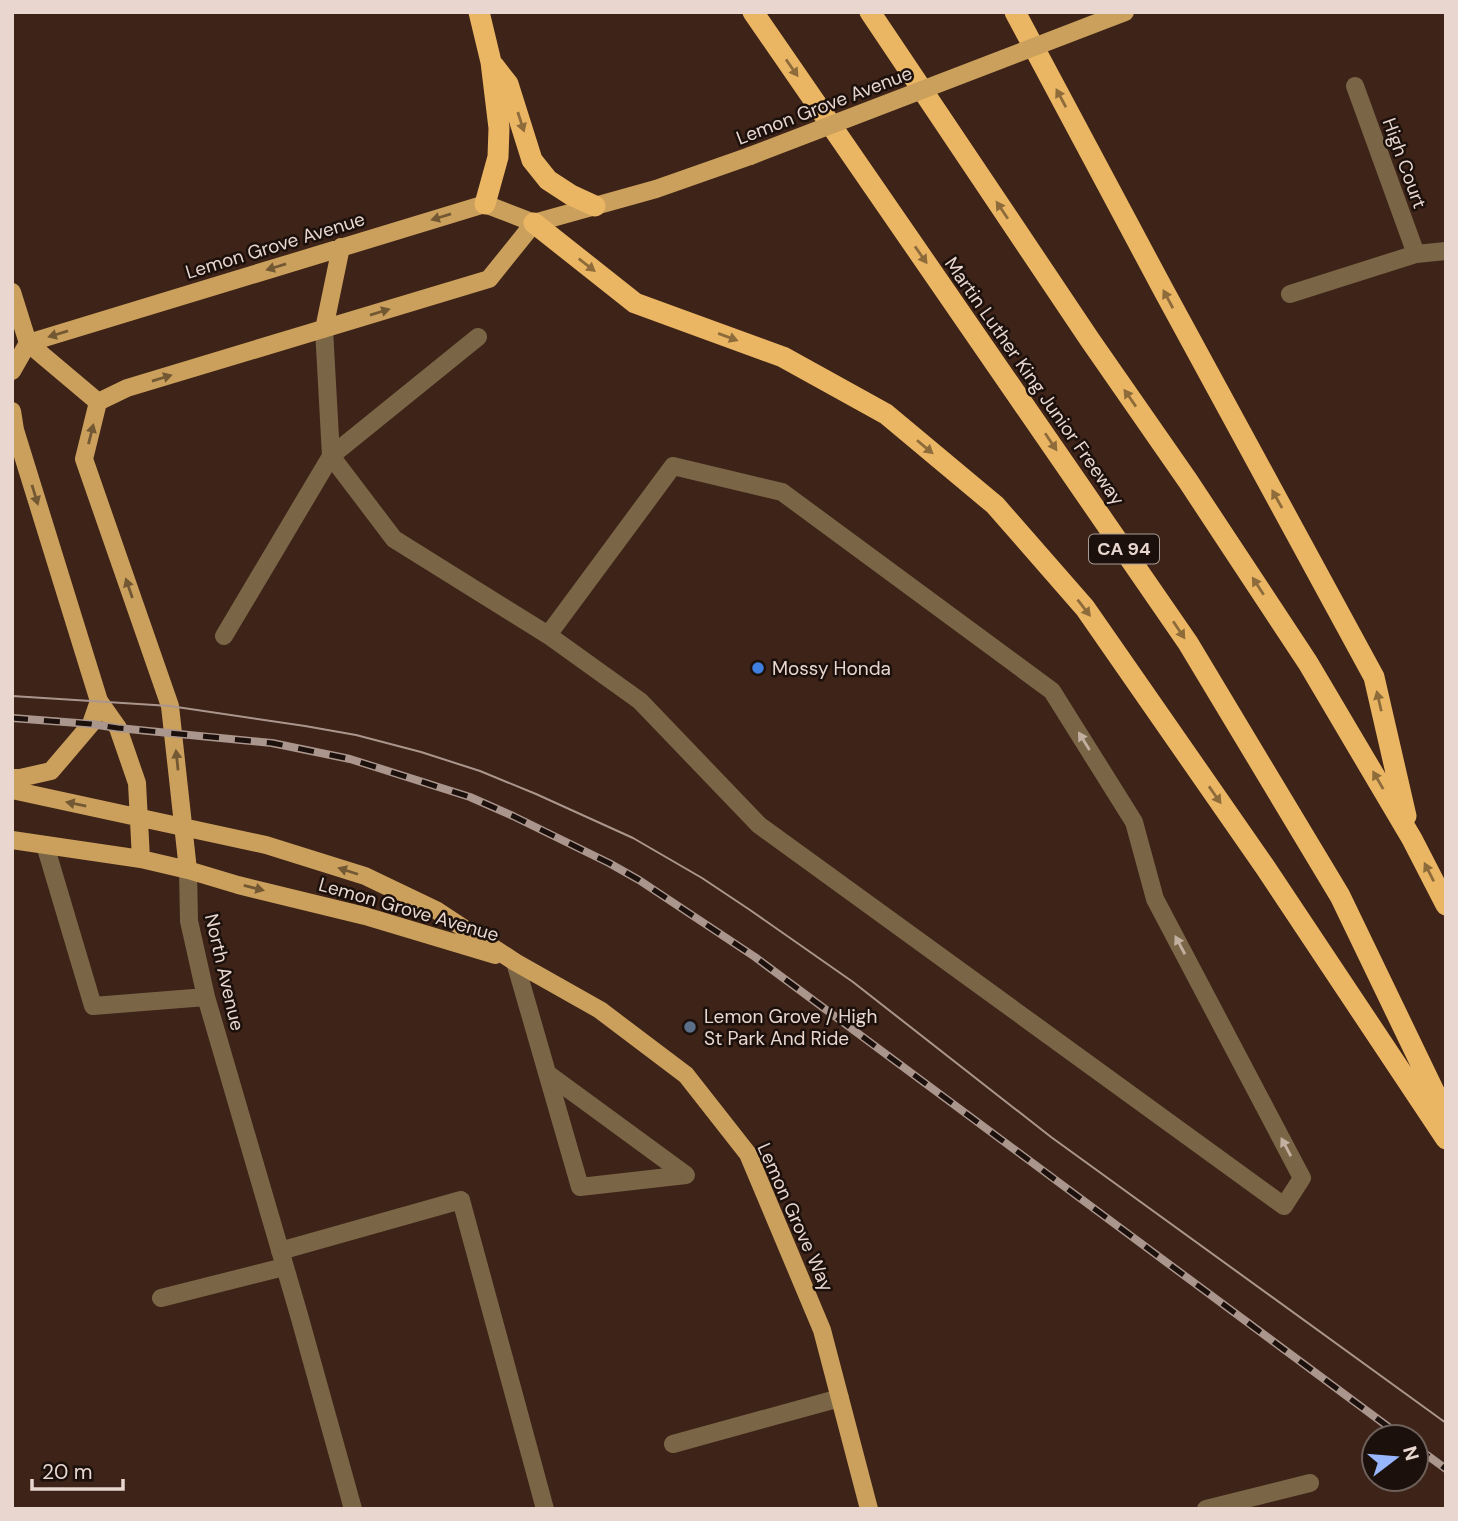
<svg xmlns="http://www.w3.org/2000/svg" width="1458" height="1521" viewBox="0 0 1458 1521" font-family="'DM Sans',sans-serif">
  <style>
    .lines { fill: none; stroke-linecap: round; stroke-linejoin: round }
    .minor { stroke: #7a6646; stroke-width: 18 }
    .major { stroke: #cba05c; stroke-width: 18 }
    .highway { stroke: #eab663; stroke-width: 21 }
    .tram { stroke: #ab968e; stroke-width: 2 }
    .rail-casing { stroke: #ab968e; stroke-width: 8 }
    .rail { stroke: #1b100b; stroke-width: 5; stroke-dasharray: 16; stroke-linecap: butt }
    .major-bridge { stroke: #cba05c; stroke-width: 18 }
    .oneway { fill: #8d6b3b }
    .oneway2 { fill: #735834 }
    .oneway3 { fill: #c2af9f }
    .shop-dot { fill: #3f7fe0; stroke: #1b100b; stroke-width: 2.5 }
    .service-dot { fill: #5c6f8a; stroke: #1b100b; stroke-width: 2.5 }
    .labels { text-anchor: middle; stroke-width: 5; stroke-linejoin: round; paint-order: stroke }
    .shield { fill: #1b100b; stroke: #aa9b94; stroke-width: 2 }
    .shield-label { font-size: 18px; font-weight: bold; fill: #e8d6cf }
    .street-label { font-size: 19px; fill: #e8d6cf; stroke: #1b100b }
    .poi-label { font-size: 19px; fill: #e8d6cf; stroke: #1b100b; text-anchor: start }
  </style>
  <rect width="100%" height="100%" fill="#3d2318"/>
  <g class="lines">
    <path class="minor" d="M1355,86L1416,254
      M1290,294L1416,254L1446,251
      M324,329L331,456L394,539L548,635L640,701L759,825L1284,1206L1302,1178L1155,899L1134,822L1052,691L782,492L673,466L548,635
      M224,636L331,456L478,337
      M45,845L93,1006L206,997
      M188,870L189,921L206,997L299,1315L353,1509
      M515,962L580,1187L686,1175L548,1074
      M280,1251L461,1200L545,1509
      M161,1298L284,1267
      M673,1444L840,1398
      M1206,1509L1310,1483"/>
    <path class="major" d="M12,292L28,343L12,371
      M324,329L341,247
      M28,343L485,204L534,223
      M28,343L98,402
      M98,402L127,388L489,279L534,223L656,189L750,156
      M98,402L84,459L170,706L188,870
      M12,411L15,430L99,701L118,728L137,783L141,859
      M12,778H20L51,771L91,724L99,701
      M12,790L266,845L365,876L436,910L515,962L600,1010L686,1075L748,1154L822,1330L869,1509
      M12,840L141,859L188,870L238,885L365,916L495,955"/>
    <path class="highway" d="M479,12L491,62L499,128L498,157L485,204
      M753,12L1188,643L1340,896L1446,1116
      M870,12L1090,340L1188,481L1308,663L1412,839L1446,905
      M1015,12L1164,291L1374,677L1406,816
      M494,66L508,84L532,160L548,180L571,195L595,206
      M534,223L635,303L783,357L886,414L995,505L1085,608L1265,867L1446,1139"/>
    <path class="tram" d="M12,696L170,706L305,726L356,735L421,752L480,771L536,794L633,838L702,878L750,910L853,982L1051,1137L1446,1423"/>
    <g class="rail-casing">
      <path id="rail" d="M12,718L91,724L118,728L272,743L350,759L470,797L513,816L609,863L639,880L755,957L1402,1437
        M1416,1447L1446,1469"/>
    </g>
    <use href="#rail" class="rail"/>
    <path class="major-bridge" d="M750,156L1125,12"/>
  </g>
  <defs><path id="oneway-solid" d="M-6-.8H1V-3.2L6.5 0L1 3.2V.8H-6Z" transform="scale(1.75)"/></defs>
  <g class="oneway">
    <use href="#oneway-solid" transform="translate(792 68) rotate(55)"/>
    <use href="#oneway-solid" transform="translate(1061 98) rotate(-118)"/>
    <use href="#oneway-solid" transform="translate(521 122) rotate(72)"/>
    <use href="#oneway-solid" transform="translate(1002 210) rotate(-124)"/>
    <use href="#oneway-solid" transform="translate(921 255) rotate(55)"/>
    <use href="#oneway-solid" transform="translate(587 265) rotate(38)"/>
    <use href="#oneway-solid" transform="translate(1168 299) rotate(-118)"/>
    <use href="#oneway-solid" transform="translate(728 337) rotate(20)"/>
    <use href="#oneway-solid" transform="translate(1130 398) rotate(-125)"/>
    <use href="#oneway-solid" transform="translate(1051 442) rotate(56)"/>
    <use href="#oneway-solid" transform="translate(925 447) rotate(40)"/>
    <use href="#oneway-solid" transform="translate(1277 499) rotate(-119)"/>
    <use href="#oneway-solid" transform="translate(1258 586) rotate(-123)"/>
    <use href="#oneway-solid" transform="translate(1084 608) rotate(52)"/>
    <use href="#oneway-solid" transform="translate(1179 630) rotate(56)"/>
    <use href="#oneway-solid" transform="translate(1379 701) rotate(-103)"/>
    <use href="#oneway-solid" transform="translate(1378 780) rotate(-120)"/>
    <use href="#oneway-solid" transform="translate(1215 795) rotate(55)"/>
    <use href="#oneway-solid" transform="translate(1429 872) rotate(-117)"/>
  </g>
  <g class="oneway2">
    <use href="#oneway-solid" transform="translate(441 217) rotate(163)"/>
    <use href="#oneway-solid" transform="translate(276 267) rotate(163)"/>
    <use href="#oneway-solid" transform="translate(380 312) rotate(-17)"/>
    <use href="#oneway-solid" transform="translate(58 334) rotate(163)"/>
    <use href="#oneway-solid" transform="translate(162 378) rotate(-17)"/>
    <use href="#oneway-solid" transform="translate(91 434) rotate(-76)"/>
    <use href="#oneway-solid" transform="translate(35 495) rotate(73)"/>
    <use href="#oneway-solid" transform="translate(129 588) rotate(-109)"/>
    <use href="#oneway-solid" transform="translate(177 760) rotate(-96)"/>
    <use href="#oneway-solid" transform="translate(76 804) rotate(-168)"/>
    <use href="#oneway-solid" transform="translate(348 871) rotate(-162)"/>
    <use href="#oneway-solid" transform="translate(254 888) rotate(14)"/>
  </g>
  <g class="oneway3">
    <use href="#oneway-solid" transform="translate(1084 741) rotate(-122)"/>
    <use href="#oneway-solid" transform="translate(1180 945) rotate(-118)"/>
    <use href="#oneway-solid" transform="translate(1286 1147) rotate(-118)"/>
  </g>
  <circle class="shop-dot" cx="758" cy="668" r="7"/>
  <circle class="service-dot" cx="690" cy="1027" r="7"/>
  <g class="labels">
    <rect class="shield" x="1089" y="534.5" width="70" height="29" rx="5"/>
    <g class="shield-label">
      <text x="1124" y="555">CA 94</text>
    </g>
    <g class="street-label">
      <text transform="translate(824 105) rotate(-21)" y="7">Lemon Grove Avenue</text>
      <text transform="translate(1405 163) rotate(70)" y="7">High Court</text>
      <text transform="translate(275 245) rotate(-17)" y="7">Lemon Grove Avenue</text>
      <text transform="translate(1035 381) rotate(55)" y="7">Martin Luther King Junior Freeway</text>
      <text transform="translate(409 909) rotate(16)" y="7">Lemon Grove Avenue</text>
      <text transform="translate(225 972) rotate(77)" y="7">North Avenue</text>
      <text transform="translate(796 1217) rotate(66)" y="7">Lemon Grove Way</text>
    </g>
    <g class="poi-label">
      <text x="772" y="675">Mossy Honda</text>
      <text x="704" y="1023">Lemon Grove / High<tspan x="704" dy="22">St Park And Ride</tspan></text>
    </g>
  </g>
  <rect width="1458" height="1521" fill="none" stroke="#e8d6cf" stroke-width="28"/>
  <g transform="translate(1395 1458) rotate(74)"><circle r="33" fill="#1b100b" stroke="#6d5f59" stroke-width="2"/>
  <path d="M0-5L12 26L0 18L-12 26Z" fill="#97b6fd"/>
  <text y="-10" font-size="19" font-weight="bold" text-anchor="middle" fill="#e8d6cf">N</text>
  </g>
  <path d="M32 1479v10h91v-10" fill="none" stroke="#e8d6cf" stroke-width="3.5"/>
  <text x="42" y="1479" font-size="21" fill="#e8d6cf" stroke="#1b100b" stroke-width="5" paint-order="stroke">20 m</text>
</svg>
